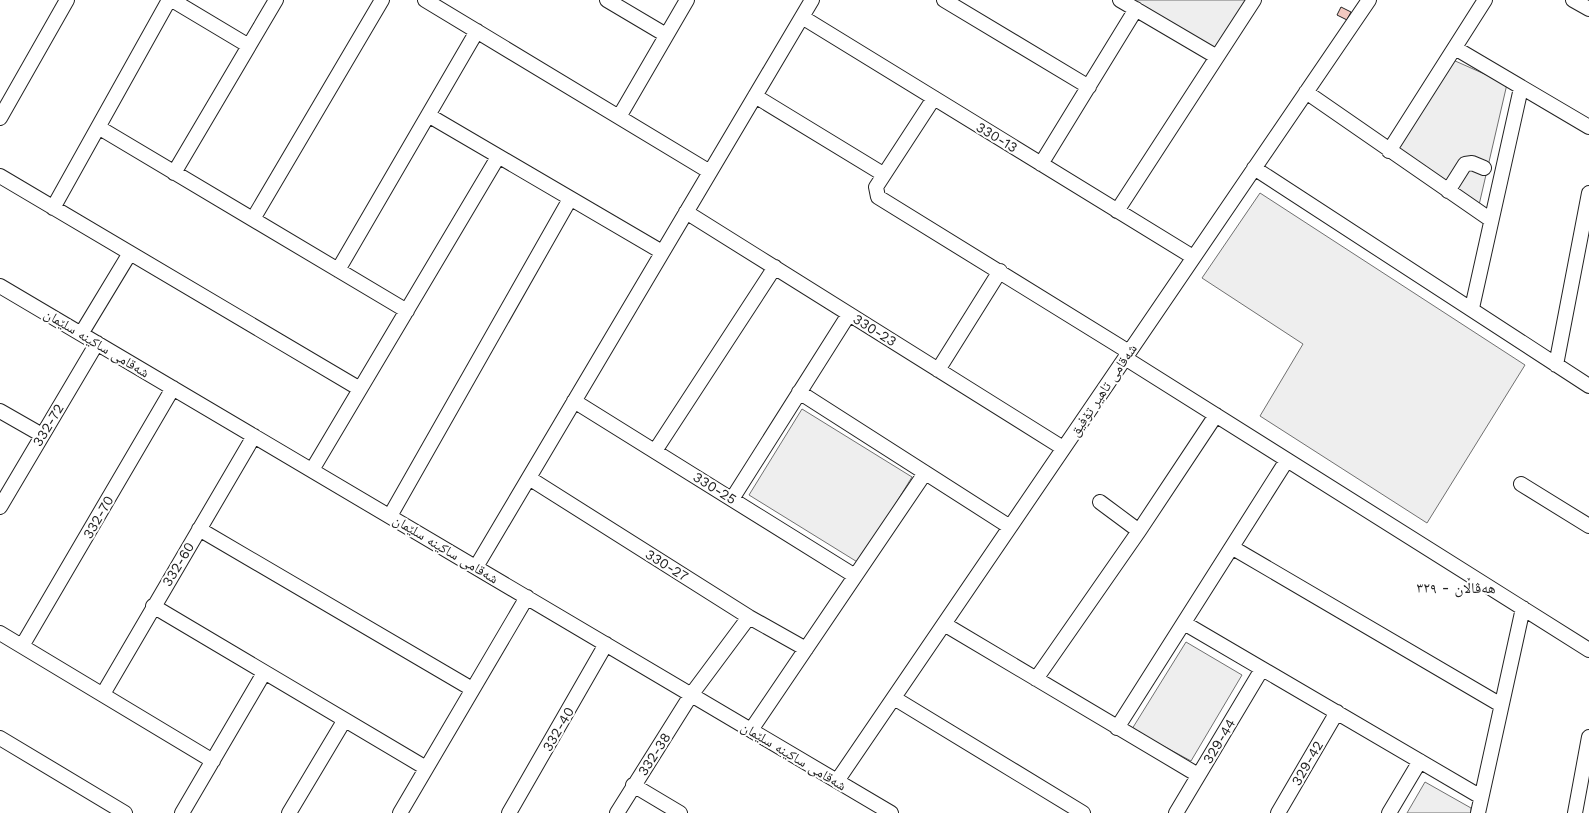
<svg xmlns="http://www.w3.org/2000/svg" width="1589" height="813" viewBox="0 0 1589 813" font-family="'Work Sans','Noto Naskh Arabic',sans-serif">
  <style>
    .green { fill: #eee; stroke: #6f6f6f }
    .building { fill: #f3c9c0; stroke: #222 }
    .lines { fill: none; stroke-linecap: round; stroke-linejoin: round }
    .minor-casing { stroke: #222; stroke-width: 16 }
    .minor { stroke: #fff; stroke-width: 14 }
    .labels { text-anchor: middle; stroke-width: 4; stroke-linejoin: round; paint-order: stroke }
    .street-label { font-size: 14px; fill: #222; stroke: #fff }
    .neighbourhood-label { font-size: 15px; fill: #222; stroke: #fff }
  </style>
  <rect width="100%" height="100%" fill="#fff"/>
  <path class="green" d="M1133,0H1250L1218,50Z
    M1453,60L1507,84L1479,205L1394,148Z
    M1260,193L1525,365L1427,523L1260,416L1303,344L1202,278Z
    M802,409L912,477L859,563L749,495Z
    M1186,642L1242,675L1191,761L1132,729Z
    M1425,782L1471,808V813H1407Z"/>
  <path class="building" d="M1341,7L1351,12L1347,20L1337,15Z"/>
  <g class="lines">
    <g class="minor-casing">
      <path id="minor" d="M172,0L249,46
        M425,0L710,172
        M607,0L666,35
        M944,0L1089,87
        M1120,0L1217,57
        M1573,0L1589,9
        M802,17L1193,257
        M1455,48L1589,127
        M1306,92L1491,220
        M755,96L883,174
        M934,98L876,187L878,197L1129,352
        M428,115L662,252
        M619,117L687,0
        M0,118L67,0
        M98,127L407,311
        M1389,151L1485,0
        M1041,164L1136,9
        M1254,168L1589,386
        M174,173L276,0
        M0,176L360,389
        M1448,191L1465,164L1472,163L1484,168
        M53,208L169,0
        M1117,211L1254,0
        M686,212L1063,448
        M253,219L382,0
        M338,270L477,31
        M0,286L891,813
        M1472,308L1521,88
        M81,334L130,253
        M1125,358L1589,650
        M1556,365L1589,193
        M938,370L1000,271
        M799,392L1010,527
        M574,401L855,576
        M0,411L42,435
        M655,451L775,267
        M312,470L498,157
        M529,478L749,617L806,649
        M1521,484L1589,526
        M732,499L849,314
        M1100,502L1139,531
        M0,507L97,343
        M390,516L570,199
        M199,529L472,689
        M1233,548L1501,705
        M476,567L812,0
        M153,606L426,768
        M1184,623L1481,797
        M944,624L1198,775
        M0,633L213,761
        M22,646L173,388
        M1036,679L1139,531L1216,415
        M103,694L254,436
        M894,698L1083,813
        M1117,728L1287,460
        M751,730L925,473
        M0,738L125,813
        M837,781L1369,0
        M633,785L680,813
        M182,813L264,673
        M289,813L344,721
        M400,813L527,597
        M509,813L606,644
        M617,813L691,695L749,617
        M1176,813L1262,669
        M1278,813L1337,712
        M1389,813L1420,761
        M1478,813L1523,608
        M1575,813L1589,737"/>
    </g>
    <use href="#minor" class="minor"/>
  </g>
  <g class="labels">
    <g class="street-label">
      <text transform="translate(997 137) rotate(31)" y="5">330-13</text>
      <text transform="translate(875 330) rotate(32)" y="5">330-23</text>
      <text transform="translate(97 343) rotate(31)" y="5">شەقامی ساکینە سلێمان</text>
      <text transform="translate(1103 390) rotate(-56)" y="5">شەقامی تاهیر تۆفیق</text>
      <text transform="translate(48 425) rotate(-59)" y="5">332-72</text>
      <text transform="translate(715 488) rotate(32)" y="5">330-25</text>
      <text transform="translate(98 517) rotate(-60)" y="5">332-70</text>
      <text transform="translate(446 549) rotate(31)" y="5">شەقامی ساکینە سلێمان</text>
      <text transform="translate(178 564) rotate(-59)" y="5">332-60</text>
      <text transform="translate(667 565) rotate(32)" y="5">330-27</text>
      <text transform="translate(558 729) rotate(-60)" y="5">332-40</text>
      <text transform="translate(1219 741) rotate(-59)" y="5">329-44</text>
      <text transform="translate(654 754) rotate(-57)" y="5">332-38</text>
      <text transform="translate(794 756) rotate(31)" y="5">شەقامی ساکینە سلێمان</text>
      <text transform="translate(1307 763) rotate(-60)" y="5">329-42</text>
    </g>
    <g class="neighbourhood-label">
      <text x="1456" y="593">هەڤاڵان - ٣٢٩</text>
    </g>
  </g>
</svg>
